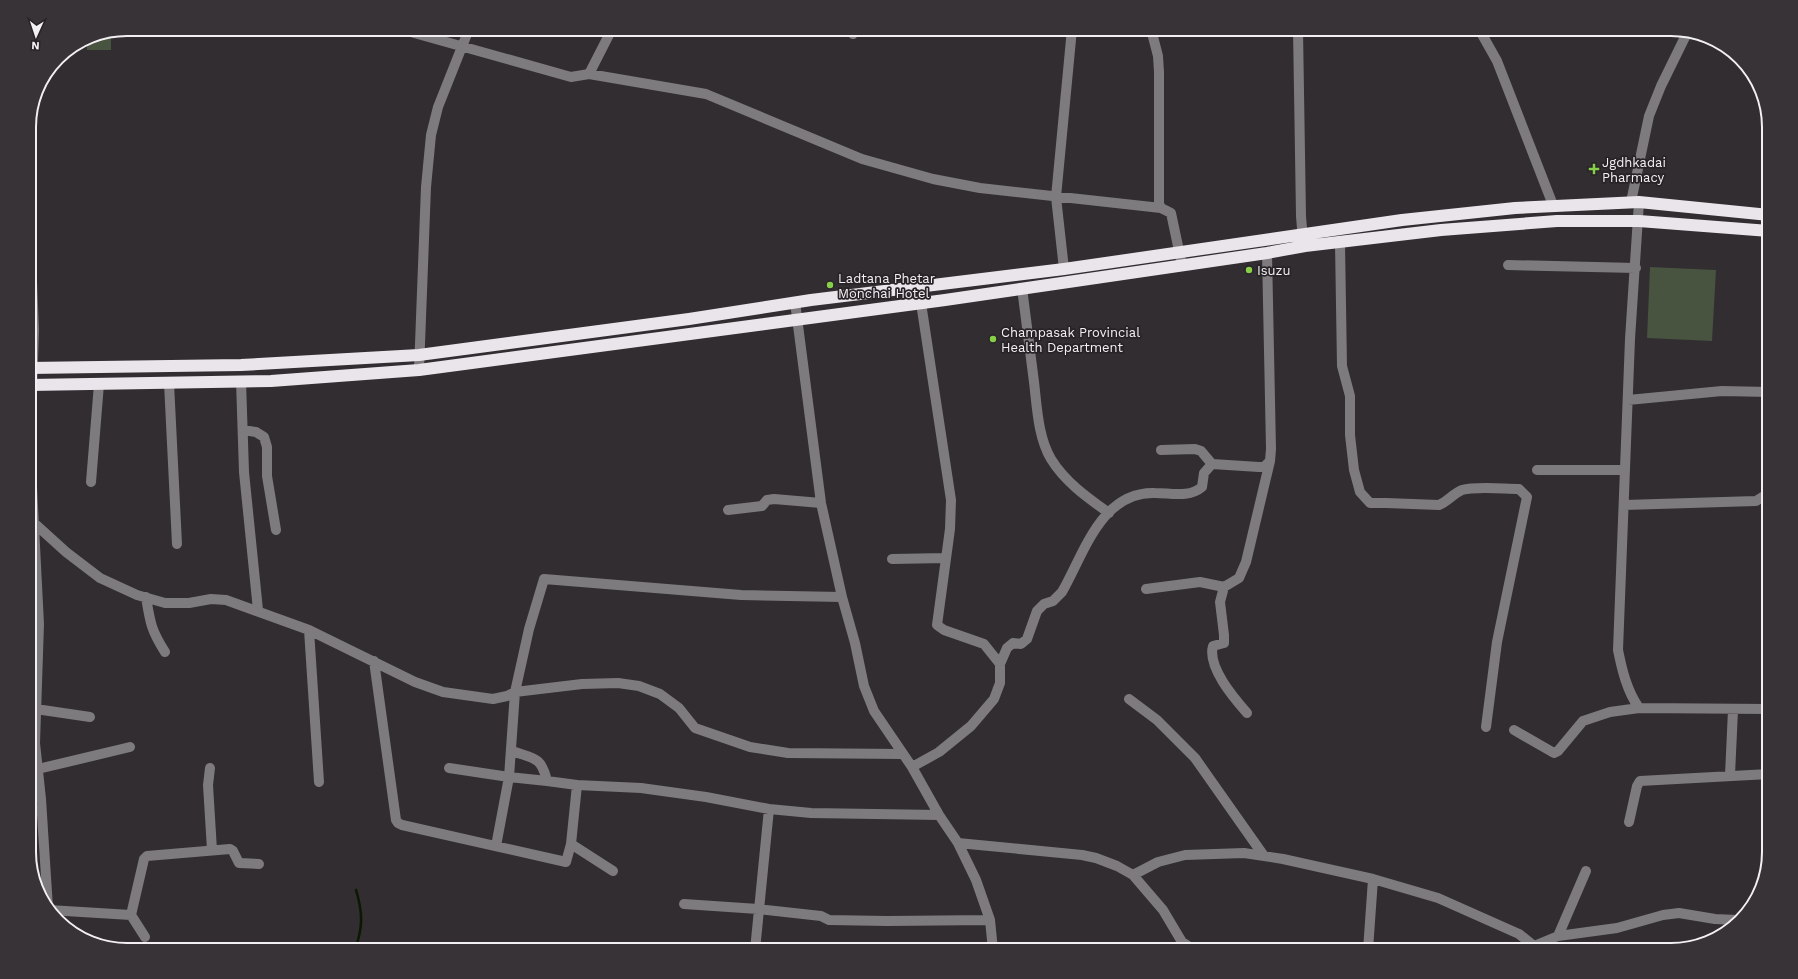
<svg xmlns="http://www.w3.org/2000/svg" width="1798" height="979" viewBox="0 0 1798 979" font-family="'Work Sans',sans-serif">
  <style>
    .green { fill: #485340 }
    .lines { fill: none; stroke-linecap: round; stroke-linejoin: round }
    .stream { stroke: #0b1802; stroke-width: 2.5 }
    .minor { stroke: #7d7b7d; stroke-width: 10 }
    .highway { stroke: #eae5ea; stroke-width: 12 }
    .poi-dot { fill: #88cf49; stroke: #272327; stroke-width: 1.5 }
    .labels { text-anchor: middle; stroke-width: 3.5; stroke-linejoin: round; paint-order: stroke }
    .poi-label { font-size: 13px; fill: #f3f0f3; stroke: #272327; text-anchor: start }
    .rim { fill: none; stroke: #f3f0f3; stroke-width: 2 }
  </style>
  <rect width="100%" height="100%" fill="#312d31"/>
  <path class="green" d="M89,37H111V50H87V38Z
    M1650,267L1716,270L1712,341L1647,338Z"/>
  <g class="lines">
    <path class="stream" d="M355,950C363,927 363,913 356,890"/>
    <path class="minor" d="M400,29L571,77L589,74L612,29
      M1151,29L1158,56L1159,72V204L1161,208L1171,213L1182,265
      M1298,29L1301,216L1303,241
      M1479,29L1497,61L1553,205
      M853,34L854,29
      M589,74L706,94L862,159L933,179L980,188L1161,208
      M1631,202L1649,116L1661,86L1687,33
      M1639,202L1630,339L1618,650C1622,670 1627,691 1639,708L1769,709
      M29,210L34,330L30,448L39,624L35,743L41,799L48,908
      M1340,243L1342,366L1350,396V435L1354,470L1360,492L1370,503H1386L1439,505C1447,502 1454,493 1462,490C1476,486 1504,489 1519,489L1527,497L1497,642L1486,727
      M1508,265L1636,268
      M1064,269L1056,197L1072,29
      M1022,288C1026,320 1030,351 1034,382C1037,407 1038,437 1051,459C1065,482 1088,498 1109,513
      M795,302L821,503L842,597L855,643L864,686L874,711L912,767L939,815L958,843L976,880L990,920L993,950
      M921,303L951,500L950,529L937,625L944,630L984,644L1000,664
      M419,370L426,187L431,135L438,107L469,29
      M241,381L244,472L258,610
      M169,383L177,544
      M1628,400L1722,391L1769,392
      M243,430L256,432L264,437L267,447V476L276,530
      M1161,450L1195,449L1201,451L1212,464
      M1537,470H1625
      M91,482L99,384
      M1624,505L1756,501L1769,493
      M728,510L762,506L767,500L774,499L821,503
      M34,523L66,552L100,578L137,595L165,603H189L211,599L226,600L309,630L415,682L443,692L493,699L507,696L515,692L529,629L544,579L741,595L842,597
      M892,559L946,558
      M1146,589L1200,582L1224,587
      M146,597C150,622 151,630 165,652
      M309,630L319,782
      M374,661L396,820L398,823L402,825L566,862L571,844L577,785L641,788L706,797L769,809L811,813L939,815
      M1129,699L1157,720L1195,758L1264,856
      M29,708L90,717
      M1247,713C1234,698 1207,667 1213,646L1224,643V635L1220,602L1224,587L1239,578L1246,562L1270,461L1271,449L1267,253
      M1514,730L1554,753L1558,751L1583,721L1610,712L1639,708
      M512,751C534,759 541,756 547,781
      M912,767L939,752L971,726L994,699L1000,683V664L1007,648L1013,643L1021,644L1027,639L1037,611L1044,604L1053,601L1062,592C1084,554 1101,491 1155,493C1171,493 1189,498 1202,487L1204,473L1212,464L1259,467H1264L1270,461
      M210,768L208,785L212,850
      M449,768L509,777L496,846
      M38,769L130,747
      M1730,775L1733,710
      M577,785L547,781L509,777L515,692L582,684L618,683L639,686L660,694L679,708L695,728L750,747L788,753L902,754
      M29,797L41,799
      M1629,822L1637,786L1640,781L1769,774
      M958,843L1082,855L1096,858L1117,866L1133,875L1163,910L1182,942L1194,950
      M571,844L613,871
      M1133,875L1158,862L1185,855L1244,853L1283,859L1373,879L1438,898L1519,934L1534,946L1536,950
      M1759,896L1761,887
      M684,904L758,909L821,916L829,920L887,921L990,920
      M49,910L131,915L144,859L147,856L230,849L233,851L239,863L259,864
      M131,915L145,937
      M1558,936L1586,871
      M1534,946L1558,936L1617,928L1663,915L1679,913L1715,919L1737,920
      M1369,947L1379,950
      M755,950L769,809
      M1368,950L1373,879"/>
    <path class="highway" d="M29,368L241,365L419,355L689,319L811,300L1064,269L1402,220L1515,208L1639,202L1769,215
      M29,385L271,381L419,370L945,300L1267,253L1305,246L1441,230L1557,221H1639L1769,231"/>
  </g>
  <g class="poi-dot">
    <path d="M1592 163h4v4h4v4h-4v4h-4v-4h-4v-4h4z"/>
    <circle cx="1249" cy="270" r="4"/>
    <circle cx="830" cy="285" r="4"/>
    <circle cx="993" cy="339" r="4"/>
  </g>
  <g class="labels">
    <g class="poi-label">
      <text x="1602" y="167">Jgdhkadai<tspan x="1602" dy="15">Pharmacy</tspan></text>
      <text x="1257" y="275">Isuzu</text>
      <text x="838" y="283">Ladtana Phetar<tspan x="838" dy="15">Monchai Hotel</tspan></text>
      <text x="1001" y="337">Champasak Provincial<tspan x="1001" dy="15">Health Department</tspan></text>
    </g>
  </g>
  <path d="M0 0H1798V979H0ZM127 36H1671A91 91 0 0 1 1762 127V852A91 91 0 0 1 1671 943H127A91 91 0 0 1 36 852V127A91 91 0 0 1 127 36Z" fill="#373337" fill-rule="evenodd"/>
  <path class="rim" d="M127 36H1671A91 91 0 0 1 1762 127V852A91 91 0 0 1 1671 943H127A91 91 0 0 1 36 852V127A91 91 0 0 1 127 36Z"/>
  <g transform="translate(36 36) rotate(183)" stroke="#272327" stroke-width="3" paint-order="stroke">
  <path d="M0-3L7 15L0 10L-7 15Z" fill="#f3f0f3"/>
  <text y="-6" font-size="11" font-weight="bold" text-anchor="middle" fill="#f3f0f3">N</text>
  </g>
</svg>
